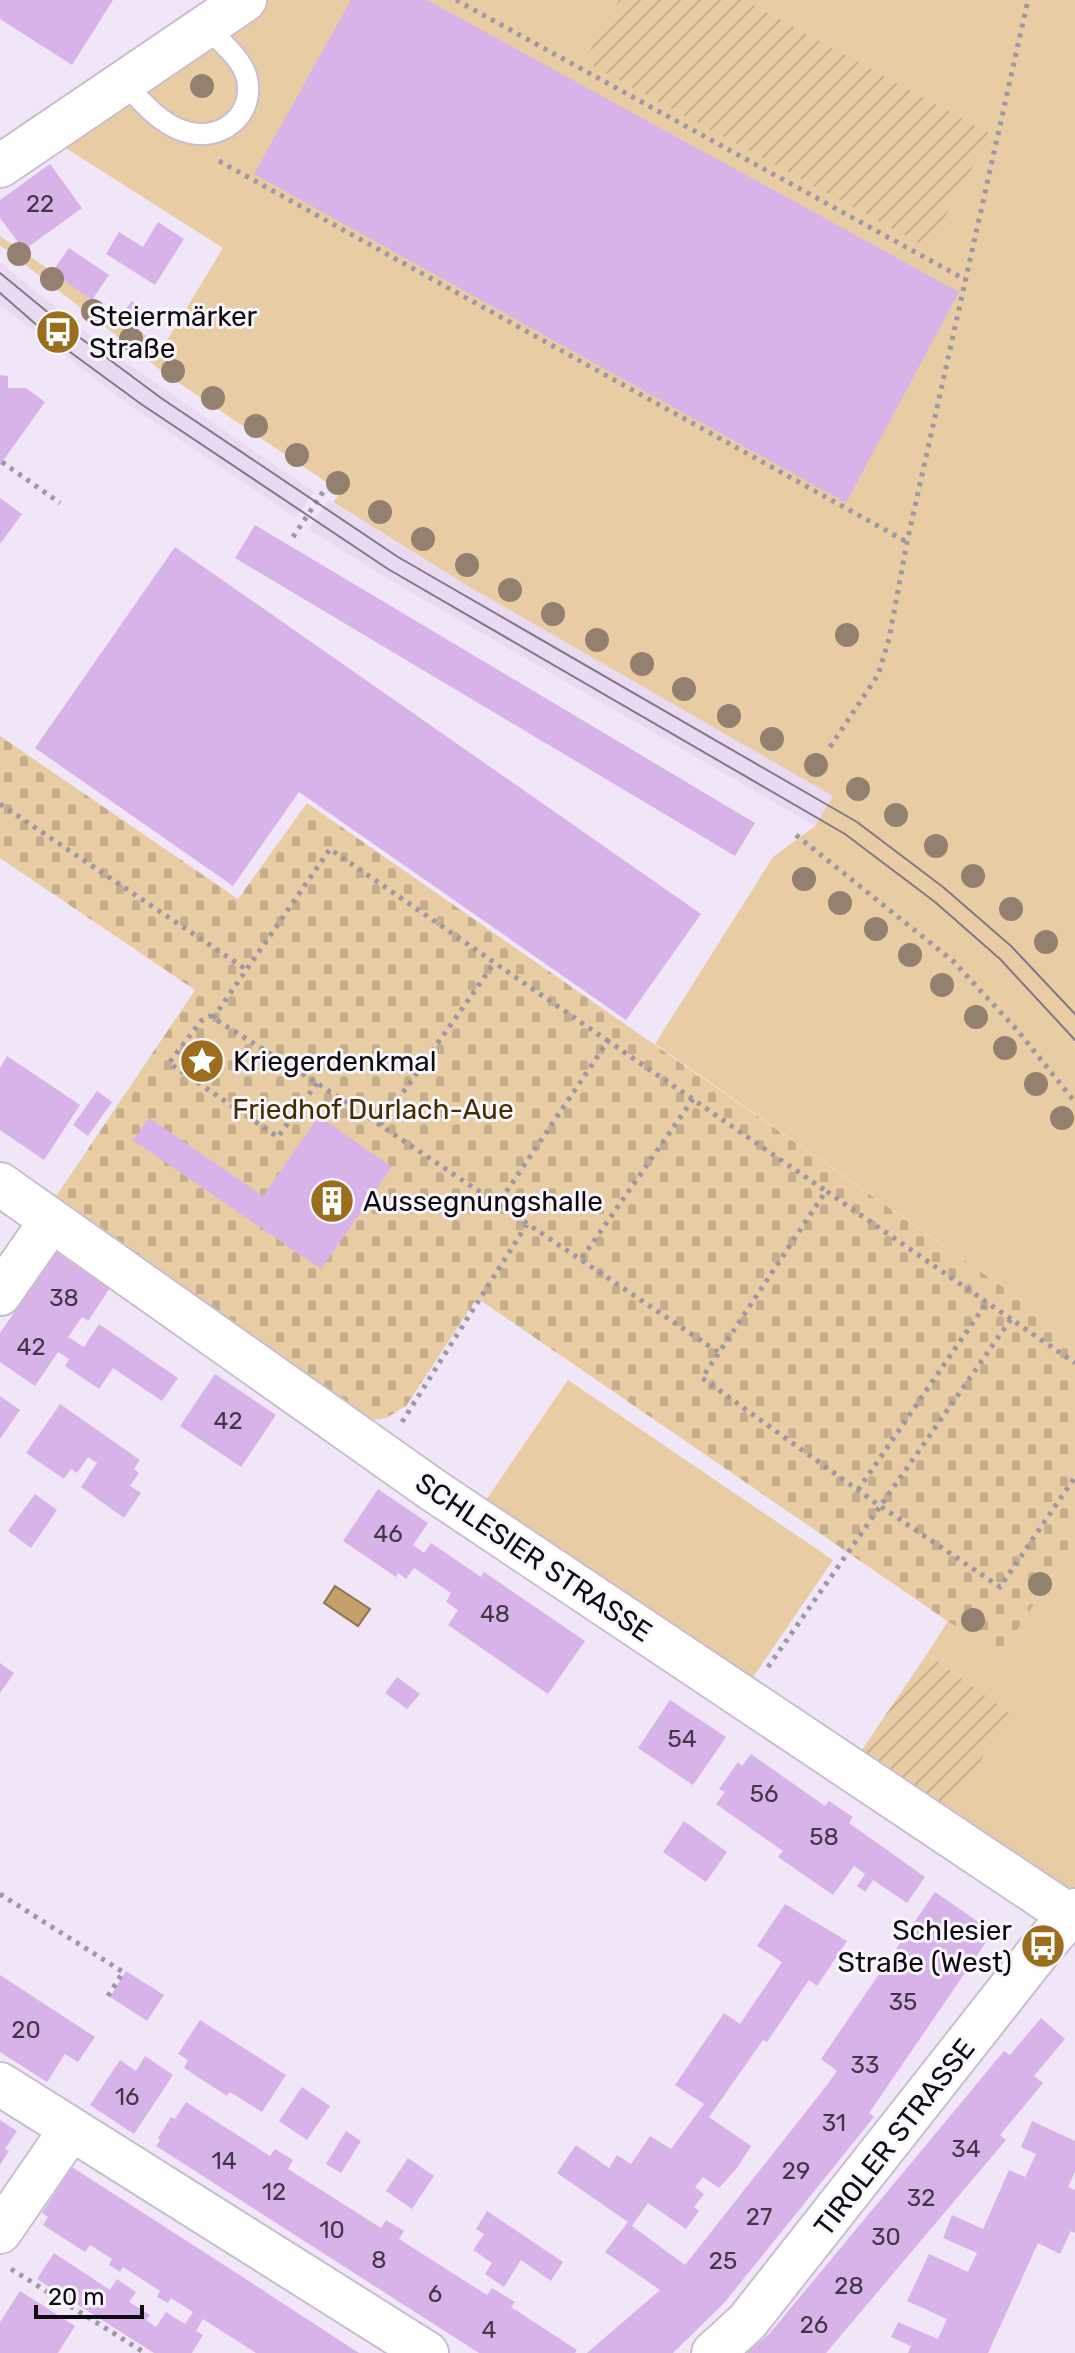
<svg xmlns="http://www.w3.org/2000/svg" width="1075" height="2353" viewBox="0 0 1075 2353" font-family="Rubik,sans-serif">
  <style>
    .built { fill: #e9d9f1 }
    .green { fill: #e8cca4 }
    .cemetery { fill: url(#cemetery-stones) }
    .garden { fill: url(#garden-furrows) }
    .water { fill: #c5a069; stroke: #8e744f; stroke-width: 2 }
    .building { fill: #d7b3e9 }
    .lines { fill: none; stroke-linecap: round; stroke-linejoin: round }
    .service-casing { stroke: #c9becf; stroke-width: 24 }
    .minor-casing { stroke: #c9becf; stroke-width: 46 }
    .path { stroke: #9f97a3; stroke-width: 5; stroke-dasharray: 4 6; stroke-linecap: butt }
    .service { stroke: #fff; stroke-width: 20 }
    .minor { stroke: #fff; stroke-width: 42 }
    .tram { stroke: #807984; stroke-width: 2 }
    .tree { fill: #93806f }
    .labels { text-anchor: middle; stroke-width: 6; stroke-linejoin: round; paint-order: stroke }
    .number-label { font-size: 24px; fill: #413647 }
    .poi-label { font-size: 28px; fill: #0f0c11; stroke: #faf6fd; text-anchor: start }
    .park-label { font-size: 28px; fill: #462d00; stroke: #faf6fd }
    .street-label { font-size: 28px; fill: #0f0c11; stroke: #faf6fd }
  </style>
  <defs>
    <pattern id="cemetery-stones" width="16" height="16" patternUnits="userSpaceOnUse" patternTransform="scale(2)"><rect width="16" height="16" fill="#e8cca4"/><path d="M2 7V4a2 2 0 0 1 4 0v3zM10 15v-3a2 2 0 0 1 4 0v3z" fill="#c6ae8c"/></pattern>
    <pattern id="garden-furrows" width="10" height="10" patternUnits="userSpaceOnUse" patternTransform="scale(2)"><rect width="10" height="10" fill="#e8cca4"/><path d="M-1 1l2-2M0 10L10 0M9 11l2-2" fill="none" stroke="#c6ae8c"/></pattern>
  </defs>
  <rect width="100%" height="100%" fill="#f1e6f7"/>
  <path class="built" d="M0,262L108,350L314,492L296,518L129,405L0,305Z
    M328,500L468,586L834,796L882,828L815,826L383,576L308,529Z"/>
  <path class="green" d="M228,0H1075V1337L655,1044L773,857L815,826L833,796L468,586L333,502L341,492L167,375L0,245V236L163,347L223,248L61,145Z
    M568,1380L833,1560L749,1683L484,1503Z
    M1075,1540V1890L1060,1888L946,1813L1010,1714L927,1654L948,1621L1000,1657Z"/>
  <path class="cemetery" d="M0,736L238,899L307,803L1075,1337V1540L1000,1657L477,1298L406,1406L386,1418L367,1421L55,1198L195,990L0,858Z"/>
  <path class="garden" d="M619,0H744L990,134L928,248L584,61Z
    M927,1654L1011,1714L946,1813L859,1754Z"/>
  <path class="water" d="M335,1586L370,1609L358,1626L324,1603Z"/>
  <path class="building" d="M0,0H113L72,65L0,19Z
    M351,0H427L959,292L846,503L254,174Z
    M50,164L82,208L24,250L0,218V200Z
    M158,222L184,239L155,285L106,254L119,232L143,247Z
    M69,248L109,275L92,300L52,272Z
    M132,301L142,309L131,324L120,316Z
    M0,375L8,376V388H26L45,402L0,465Z
    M0,498L22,514L0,544Z
    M255,525L755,823L735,856L235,558Z
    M175,547L701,914L626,1020L299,792L233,886L35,748Z
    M7,1056L80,1105L44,1160L0,1130V1068Z
    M97,1091L112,1102L88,1136L73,1125Z
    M319,1116L392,1167L321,1269L133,1140L149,1118L263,1196Z
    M56,1252L110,1288L88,1321L82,1317L68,1337L84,1347L99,1324L178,1378L162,1401L113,1368L99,1389L65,1366L69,1359L58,1352L35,1386L0,1362V1333Z
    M215,1374L276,1415L241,1467L180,1426Z
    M0,1396L20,1410L0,1439Z
    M60,1404L140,1460L134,1469L139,1473L130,1486L141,1493L124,1518L81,1487L97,1463L88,1457L77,1473L71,1469L64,1479L26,1453Z
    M378,1489L428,1523L413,1545L424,1553L431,1543L481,1577L484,1572L585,1641L548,1694L448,1625L458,1610L446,1602L451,1593L414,1568L406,1579L398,1573L396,1577L343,1541Z
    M35,1494L57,1510L31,1548L8,1531Z
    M0,1663L14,1673L0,1693Z
    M397,1677L420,1694L407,1709L385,1693Z
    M670,1700L726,1737L693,1785L638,1748Z
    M751,1754L825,1806L829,1801L853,1817L849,1823L925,1877L907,1903L873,1880L865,1892L857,1886L865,1874L854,1866L833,1895L778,1857L783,1851L716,1804L725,1792L719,1789L738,1762L742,1766Z
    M684,1821L727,1852L706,1882L663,1852Z
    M935,1892L993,1932L869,2113L874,2117L724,2303L673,2353H587L660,2290L605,2252L628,2222L557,2173L576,2145L609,2168L617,2155L631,2164L650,2136L671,2149L704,2104L675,2085L724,2013L740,2024L782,1962L757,1946L785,1904L847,1941L817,1986L809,1980L767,2042L763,2040L709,2117L751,2146L737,2168L719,2188L703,2177L695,2187L704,2194L694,2207L699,2211L686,2229L648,2203L632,2226L685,2265L827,2085L837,2071L821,2059Z
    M126,1971L164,1995L147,2021L110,1997Z
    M0,1975L95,2037L78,2062L65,2054L47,2082L0,2052Z
    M1041,2018L1065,2039L1034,2076L1043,2083L1000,2135L1006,2140L826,2353H747L770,2333L1004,2051L1010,2055Z
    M200,2020L286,2075L262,2112L230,2092L227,2096L184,2068L188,2060L178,2054Z
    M145,2056L173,2075L134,2134L90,2105L120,2060L136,2071Z
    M302,2087L330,2106L307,2140L279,2121Z
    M186,2102L270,2156L275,2149L293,2160L288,2169L381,2228L386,2220L404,2231L399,2239L487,2295L492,2288L515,2302L511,2307L577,2350L575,2353H479L156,2146L160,2140L158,2138L171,2117L175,2119Z
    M0,2120L17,2131L5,2149L9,2151L0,2165Z
    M1032,2121L1075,2141V2172L1068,2187L1075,2190V2233L1071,2231L1060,2254L1038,2243L988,2353H908L911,2346L891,2337L898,2322L938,2339L947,2319L907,2301L929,2254L968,2272L977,2253L943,2238L952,2215L983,2229L1009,2170L1025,2177L1036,2154L1021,2147Z
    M346,2131L361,2141L341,2173L326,2164Z
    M408,2158L434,2176L412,2209L386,2191Z
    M72,2167L224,2265L359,2353H256L203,2319L196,2331L203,2335L192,2353H154L37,2279L54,2253L110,2290L117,2279L136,2292L129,2302L150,2315L146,2320L156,2327L166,2312L185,2324L193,2312L171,2298L168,2303L157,2297L160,2291L123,2267L120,2272L109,2265L112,2259L90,2245L85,2252L43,2225L48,2217L42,2213Z
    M487,2211L563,2262L551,2281L521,2260L504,2287L485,2274L492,2263L473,2250L484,2234L476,2229Z
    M20,2291L75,2326L58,2353H0V2322Z"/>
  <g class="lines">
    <g class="service-casing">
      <path id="service" d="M124,83C141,101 162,126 187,132C221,142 255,115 247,79C243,59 219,40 205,26"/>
    </g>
    <g class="minor-casing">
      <path id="minor" d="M0,166L245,0
        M0,1184L433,1490L1069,1915
        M0,1294L51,1221
        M0,2084L427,2353
        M0,2232L71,2129
        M713,2353L747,2322L1043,1946L1075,1910"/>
    </g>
    <path class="path" d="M456,0L966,280
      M219,161L907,542
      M2,462L60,503
      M293,537L323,492
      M830,747L878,675L889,639L907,542L1028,0
      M0,804L247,970
      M796,835L953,961L1018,1031L1075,1102
      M213,1018L330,849L608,1041
      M317,1083L278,1137L169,1063L201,1021L210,1016L317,1083L498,1204
      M380,1125L495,962
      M582,1258L693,1099
      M1011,1319L826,1191L702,1378L880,1506L1000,1587L1075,1477
      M718,1352L498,1204L608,1041L826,1191
      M402,1422L527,1224
      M858,1490L987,1302
      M768,1667L1011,1319L1075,1363
      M0,1894L123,1972L108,1996
      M11,2269L145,2353"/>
    <use href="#service" class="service"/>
    <use href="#minor" class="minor"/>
    <path class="tram" d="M0,273L67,328L161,398L398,557L857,822L943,887L1011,946L1075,1014
      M0,293L55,341L141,404L388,569L845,834L935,902L1000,959L1075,1040"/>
  </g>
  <g class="tree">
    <circle cx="202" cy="86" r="12"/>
    <circle cx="19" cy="254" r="12"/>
    <circle cx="52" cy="279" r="12"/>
    <circle cx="93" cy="311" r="12"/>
    <circle cx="131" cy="339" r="12"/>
    <circle cx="173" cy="371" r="12"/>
    <circle cx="213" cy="398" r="12"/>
    <circle cx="256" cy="426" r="12"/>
    <circle cx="297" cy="455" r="12"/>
    <circle cx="338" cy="483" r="12"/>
    <circle cx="380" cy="512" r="12"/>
    <circle cx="423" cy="539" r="12"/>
    <circle cx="467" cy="565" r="12"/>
    <circle cx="510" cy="590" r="12"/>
    <circle cx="553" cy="614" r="12"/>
    <circle cx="847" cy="635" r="12"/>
    <circle cx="597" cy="640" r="12"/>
    <circle cx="642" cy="664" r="12"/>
    <circle cx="684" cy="689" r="12"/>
    <circle cx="729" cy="716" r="12"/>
    <circle cx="772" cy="739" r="12"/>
    <circle cx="816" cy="765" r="12"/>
    <circle cx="858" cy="789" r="12"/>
    <circle cx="896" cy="815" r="12"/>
    <circle cx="936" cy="846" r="12"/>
    <circle cx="973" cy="876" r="12"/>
    <circle cx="804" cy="879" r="12"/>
    <circle cx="840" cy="903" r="12"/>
    <circle cx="1011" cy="909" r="12"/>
    <circle cx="876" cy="929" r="12"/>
    <circle cx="1046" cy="942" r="12"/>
    <circle cx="910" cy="955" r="12"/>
    <circle cx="942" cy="985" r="12"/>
    <circle cx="976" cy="1017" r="12"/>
    <circle cx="1005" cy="1048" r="12"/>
    <circle cx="1036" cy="1084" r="12"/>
    <circle cx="1062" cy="1118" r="12"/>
    <circle cx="1040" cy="1584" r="12"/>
    <circle cx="973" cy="1620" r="12"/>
  </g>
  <defs>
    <g id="bus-disc" transform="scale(2.3)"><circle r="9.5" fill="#9b6e1e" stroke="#faf6fd"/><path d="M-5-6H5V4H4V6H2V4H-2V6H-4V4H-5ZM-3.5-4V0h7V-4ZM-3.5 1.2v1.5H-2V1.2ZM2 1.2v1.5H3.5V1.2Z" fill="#fff"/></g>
    <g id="sight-disc" transform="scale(2.3)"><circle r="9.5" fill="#9b6e1e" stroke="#faf6fd"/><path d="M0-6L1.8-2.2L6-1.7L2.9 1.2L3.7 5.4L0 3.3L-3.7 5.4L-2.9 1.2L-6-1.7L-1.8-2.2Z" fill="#fff"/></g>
    <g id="building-disc" transform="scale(2.3)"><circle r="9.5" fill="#9b6e1e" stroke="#faf6fd"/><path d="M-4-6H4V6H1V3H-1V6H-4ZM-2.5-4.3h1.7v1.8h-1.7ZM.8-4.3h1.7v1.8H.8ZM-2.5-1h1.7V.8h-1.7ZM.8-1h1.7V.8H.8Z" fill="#fff"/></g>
  </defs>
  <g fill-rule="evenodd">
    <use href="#bus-disc" x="58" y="332"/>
    <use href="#sight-disc" x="202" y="1061"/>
    <use href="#building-disc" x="332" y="1201"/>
    <use href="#bus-disc" x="1043" y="1946"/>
  </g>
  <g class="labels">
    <g class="number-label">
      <text x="40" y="212">22</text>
      <text x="64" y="1306">38</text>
      <text x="31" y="1355">42</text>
      <text x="228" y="1429">42</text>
      <text x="388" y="1542">46</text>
      <text x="495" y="1622">48</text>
      <text x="682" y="1747">54</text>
      <text x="764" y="1802">56</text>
      <text x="824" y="1845">58</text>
      <text x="903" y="2010">35</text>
      <text x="26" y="2038">20</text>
      <text x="865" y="2073">33</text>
      <text x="127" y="2105">16</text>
      <text x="834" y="2131">31</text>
      <text x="966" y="2157">34</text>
      <text x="224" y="2169">14</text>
      <text x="796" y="2179">29</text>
      <text x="274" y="2200">12</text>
      <text x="921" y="2206">32</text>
      <text x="759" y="2225">27</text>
      <text x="332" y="2238">10</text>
      <text x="886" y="2245">30</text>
      <text x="379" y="2268">8</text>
      <text x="723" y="2269">25</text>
      <text x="849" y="2294">28</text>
      <text x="435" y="2302">6</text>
      <text x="814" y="2333">26</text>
      <text x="489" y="2338">4</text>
    </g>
    <g class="poi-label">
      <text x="89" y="326">Steiermärker<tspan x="89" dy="32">Straße</tspan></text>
      <text x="233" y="1071">Kriegerdenkmal</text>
      <text x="363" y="1211">Aussegnungshalle</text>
      <text x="1012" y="1940" text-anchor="end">Schlesier<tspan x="1012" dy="32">Straße (West)</tspan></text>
    </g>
    <g class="park-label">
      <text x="373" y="1119">Friedhof Durlach-Aue</text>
    </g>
    <g class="street-label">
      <text transform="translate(534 1557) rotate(34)" y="10">SCHLESIER STRASSE</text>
      <text transform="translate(894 2137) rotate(-52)" y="10">TIROLER STRASSE</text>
    </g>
  </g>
  <path d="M36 2305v12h106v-12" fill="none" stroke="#0f0c11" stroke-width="4"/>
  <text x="48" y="2305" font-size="24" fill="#0f0c11" stroke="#faf6fd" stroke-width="6" paint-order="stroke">20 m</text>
</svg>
